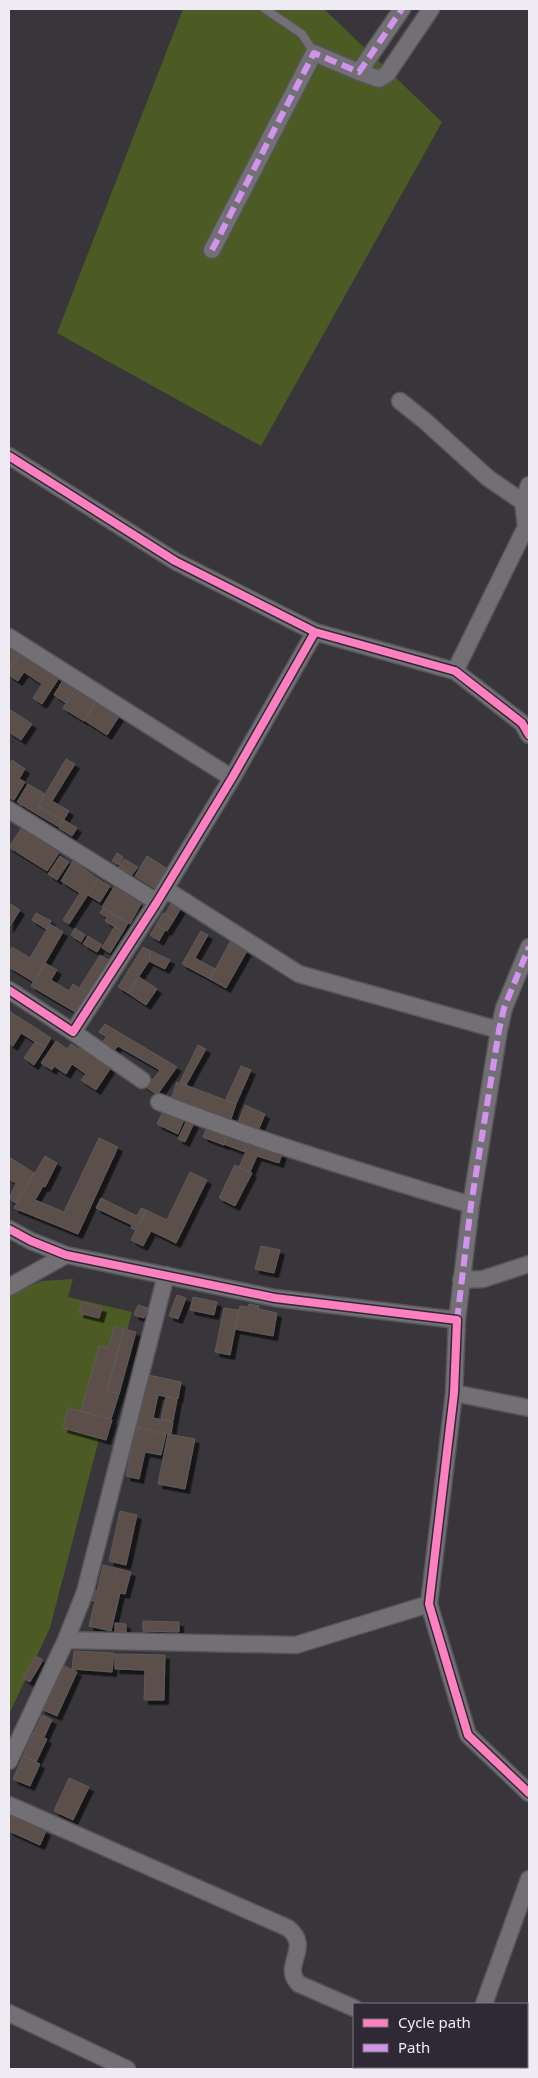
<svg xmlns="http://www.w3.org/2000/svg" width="538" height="2078" viewBox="0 0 538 2078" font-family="'Noto Sans',sans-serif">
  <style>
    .green { fill: #4c5b23 }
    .building { fill: #5b4f48; stroke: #5e5b5c; filter: url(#shadow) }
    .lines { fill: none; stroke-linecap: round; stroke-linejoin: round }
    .lane-casing { stroke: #565458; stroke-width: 10 }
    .street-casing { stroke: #565458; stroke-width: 19 }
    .lane { stroke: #727075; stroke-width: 8 }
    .street { stroke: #727075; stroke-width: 16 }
    .quiet { stroke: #d193ec; stroke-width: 6; stroke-dasharray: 12 6; stroke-linecap: butt }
    .cycleway-casing { stroke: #2e2934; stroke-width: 11 }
    .cycleway { stroke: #ff80c0; stroke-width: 8 }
  </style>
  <defs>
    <filter id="shadow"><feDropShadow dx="4.5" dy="4.5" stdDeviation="0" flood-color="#0009"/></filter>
  </defs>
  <rect width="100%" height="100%" fill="#38363b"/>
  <path class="green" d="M183,9H324L442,122L261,446L57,333Z
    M73,1279L68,1297L132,1312L50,1628L9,1714V1294L42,1281Z"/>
  <path class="building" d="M9,645L20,653L9,670Z
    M20,653L59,678L42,704L33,698L42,684L24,672L18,681L9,675V670Z
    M63,680L76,688L66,703L54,695Z
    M76,688L96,701L84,721L63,708Z
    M97,700L120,715L107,735L84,720Z
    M9,709L32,724L21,740L9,732Z
    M66,759L75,764L52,801L69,811L63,821L38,806Z
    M12,760L25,769L19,779L25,782L14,800L9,797V765Z
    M28,784L45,794L38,806L63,821L59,827L17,802Z
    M64,820L77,828L72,836L59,828Z
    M21,829L59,853L47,871L9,847Z
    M117,853L123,857L119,865L112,861Z
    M60,856L69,862L57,880L48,874Z
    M147,856L166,868L154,888L135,876Z
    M124,859L138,867L132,875L119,867Z
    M73,861L98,879L69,924L63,920L80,893L61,881Z
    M98,879L110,886L100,902L88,895Z
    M114,887L141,904L130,924L102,907Z
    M172,902L181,908L174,920L165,914Z
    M9,903L20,910L9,928Z
    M103,908L128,923L123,932L105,921L107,917L100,913Z
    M36,913L51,921L46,929L32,920Z
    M163,913L174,920L167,931L156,925Z
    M50,924L63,932L34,982L9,967V952L12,947L30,958Z
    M156,925L165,930L159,941L150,935Z
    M115,926L123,932L110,953L102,948Z
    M75,928L85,935L81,942L71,935Z
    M201,931L208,935L195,958L215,969L210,979L182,964Z
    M88,936L102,945L97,952L83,944Z
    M230,942L247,951L226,988L210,979Z
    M143,947L151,951L149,961L128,993L118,987Z
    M151,951L170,960L165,969L149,961Z
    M100,955L110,961L90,993L80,987Z
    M45,963L57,970L51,980L69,991L73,984L88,993L77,1013L31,986Z
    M139,977L157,989L146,1005L128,993Z
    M9,1011L51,1038L45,1048L21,1033L13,1046L9,1043Z
    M105,1024L177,1067L157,1095L142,1084L147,1076L153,1080L160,1070L118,1046L111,1054L100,1046L106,1037L99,1032Z
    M56,1041L67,1049L71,1044L80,1050L83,1046L112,1066L96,1090L81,1080L86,1074L72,1064L66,1074L54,1066L52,1070L41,1063Z
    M35,1042L45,1048L34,1065L24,1058Z
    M198,1045L206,1049L186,1085L180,1082Z
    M241,1066L251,1070L236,1104L226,1099Z
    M177,1082L236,1104L230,1122L170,1102Z
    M245,1105L265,1114L258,1131L238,1123Z
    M164,1109L185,1117L178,1134L157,1124Z
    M187,1120L194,1123L185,1142L178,1139Z
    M207,1127L227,1135L224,1145L203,1137Z
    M227,1135L248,1143L245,1152L224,1144Z
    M99,1138L118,1147L78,1234L14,1208L45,1156L57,1163L45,1187L43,1186L35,1200L64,1212Z
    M250,1143L282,1154L279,1163L257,1156L250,1172L239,1167Z
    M9,1157L34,1173L16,1203L9,1199L16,1183L9,1179Z
    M235,1165L252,1173L235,1206L219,1198Z
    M190,1172L207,1180L176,1243L151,1231L143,1246L131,1240L146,1210L167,1220Z
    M101,1198L137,1216L141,1208L146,1210L136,1230L131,1228L132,1225L96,1208Z
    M261,1246L280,1250L274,1273L255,1269Z
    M177,1295L186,1298L178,1319L169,1316Z
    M193,1297L217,1302L214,1315L190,1310Z
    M82,1302L102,1308L99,1318L79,1313Z
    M249,1304L259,1306L258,1309L277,1313L273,1336L235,1329L240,1306L248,1307Z
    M138,1305L148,1308L144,1318L134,1315Z
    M224,1308L239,1310L230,1355L215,1352Z
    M115,1326L124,1329L107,1391L119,1394L111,1419L81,1411L99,1346L108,1348Z
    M124,1329L136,1332L119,1394L107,1391Z
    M148,1375L181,1382L178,1399L158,1395L153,1418L173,1422L171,1434L137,1427Z
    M166,1397L177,1400L173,1421L161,1419Z
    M68,1408L112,1420L106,1440L63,1428Z
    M137,1428L166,1434L161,1455L145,1452L139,1479L126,1476L131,1451L127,1450L130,1439L134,1440Z
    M168,1434L195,1439L185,1489L158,1484Z
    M120,1511L137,1515L126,1565L109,1561Z
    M103,1565L131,1572L125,1594L120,1593L111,1631L89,1626L95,1601L89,1600L91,1589L97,1591Z
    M143,1621L179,1622V1632L143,1631Z
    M115,1623L126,1624V1632H115Z
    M74,1651L114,1653L112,1672L72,1669Z
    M115,1654L165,1655L164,1700H144L145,1670L115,1669Z
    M36,1656L43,1660L30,1682L23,1678Z
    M62,1665L77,1672L57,1716L41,1709Z
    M42,1715L52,1720L44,1737L34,1733Z
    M33,1733L47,1739L36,1762L23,1756Z
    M23,1756L40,1764L30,1786L13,1779Z
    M69,1778L89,1787L73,1820L54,1811Z
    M9,1814L46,1831L40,1845L9,1831Z"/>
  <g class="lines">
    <g class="lane-casing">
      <path id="lane" d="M265,9L302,34L314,53"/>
    </g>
    <g class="street-casing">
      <path id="street" d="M359,72L379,79L387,74L431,9
        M212,250L314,53L359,72L402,9
        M400,401L425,421L488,478L523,502
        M9,456L175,561L315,632L455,671L522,723L529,735
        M9,637L232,778
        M455,671L526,527L523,502L529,485
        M9,810L157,902
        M165,889L299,974L499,1030
        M9,990L73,1032L157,902L232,778L315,632
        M73,1032L142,1080
        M159,1102C261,1142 366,1173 471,1205
        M9,1229L31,1241L66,1255L275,1298L457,1320L454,1393L429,1604L468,1735L529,1793
        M461,1280L483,1279L529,1264
        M9,1287L66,1255
        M457,1320L471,1205L499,1030L504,1008L529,947
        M454,1393L529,1408
        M66,1640L296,1645L429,1604
        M9,1761L66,1640L85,1592L166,1275
        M9,1805L288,1928C313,1948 280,1966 299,1984L354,2008
        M484,2004L529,1879
        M9,2013L127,2069
        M460,2069L461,2067"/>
    </g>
    <use href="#lane" class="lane"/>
    <use href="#street" class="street"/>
    <path class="quiet" d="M212,250L314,53L359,72L402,9
      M457,1320L471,1205L499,1030L504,1008L529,947"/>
    <g class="cycleway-casing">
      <path id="cycleway" d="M9,456L175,561L315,632L455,671L522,723L529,735
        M9,990L73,1032L157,902L232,778L315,632
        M9,1229L31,1241L66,1255L275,1298L457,1320L454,1393L429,1604L468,1735L529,1793"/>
    </g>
    <use href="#cycleway" class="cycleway"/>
  </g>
  <rect width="538" height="2078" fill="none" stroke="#eeebf2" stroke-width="20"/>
  <rect x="353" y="2003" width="175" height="65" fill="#2e2934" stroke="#7b7780"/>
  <rect x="363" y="2019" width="25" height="8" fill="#ff80c0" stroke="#7b7780"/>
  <text x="398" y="2028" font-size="15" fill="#eeebf2">Cycle path</text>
  <rect x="363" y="2044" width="25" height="8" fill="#d193ec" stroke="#7b7780"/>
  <text x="398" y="2053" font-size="15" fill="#eeebf2">Path</text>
</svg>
